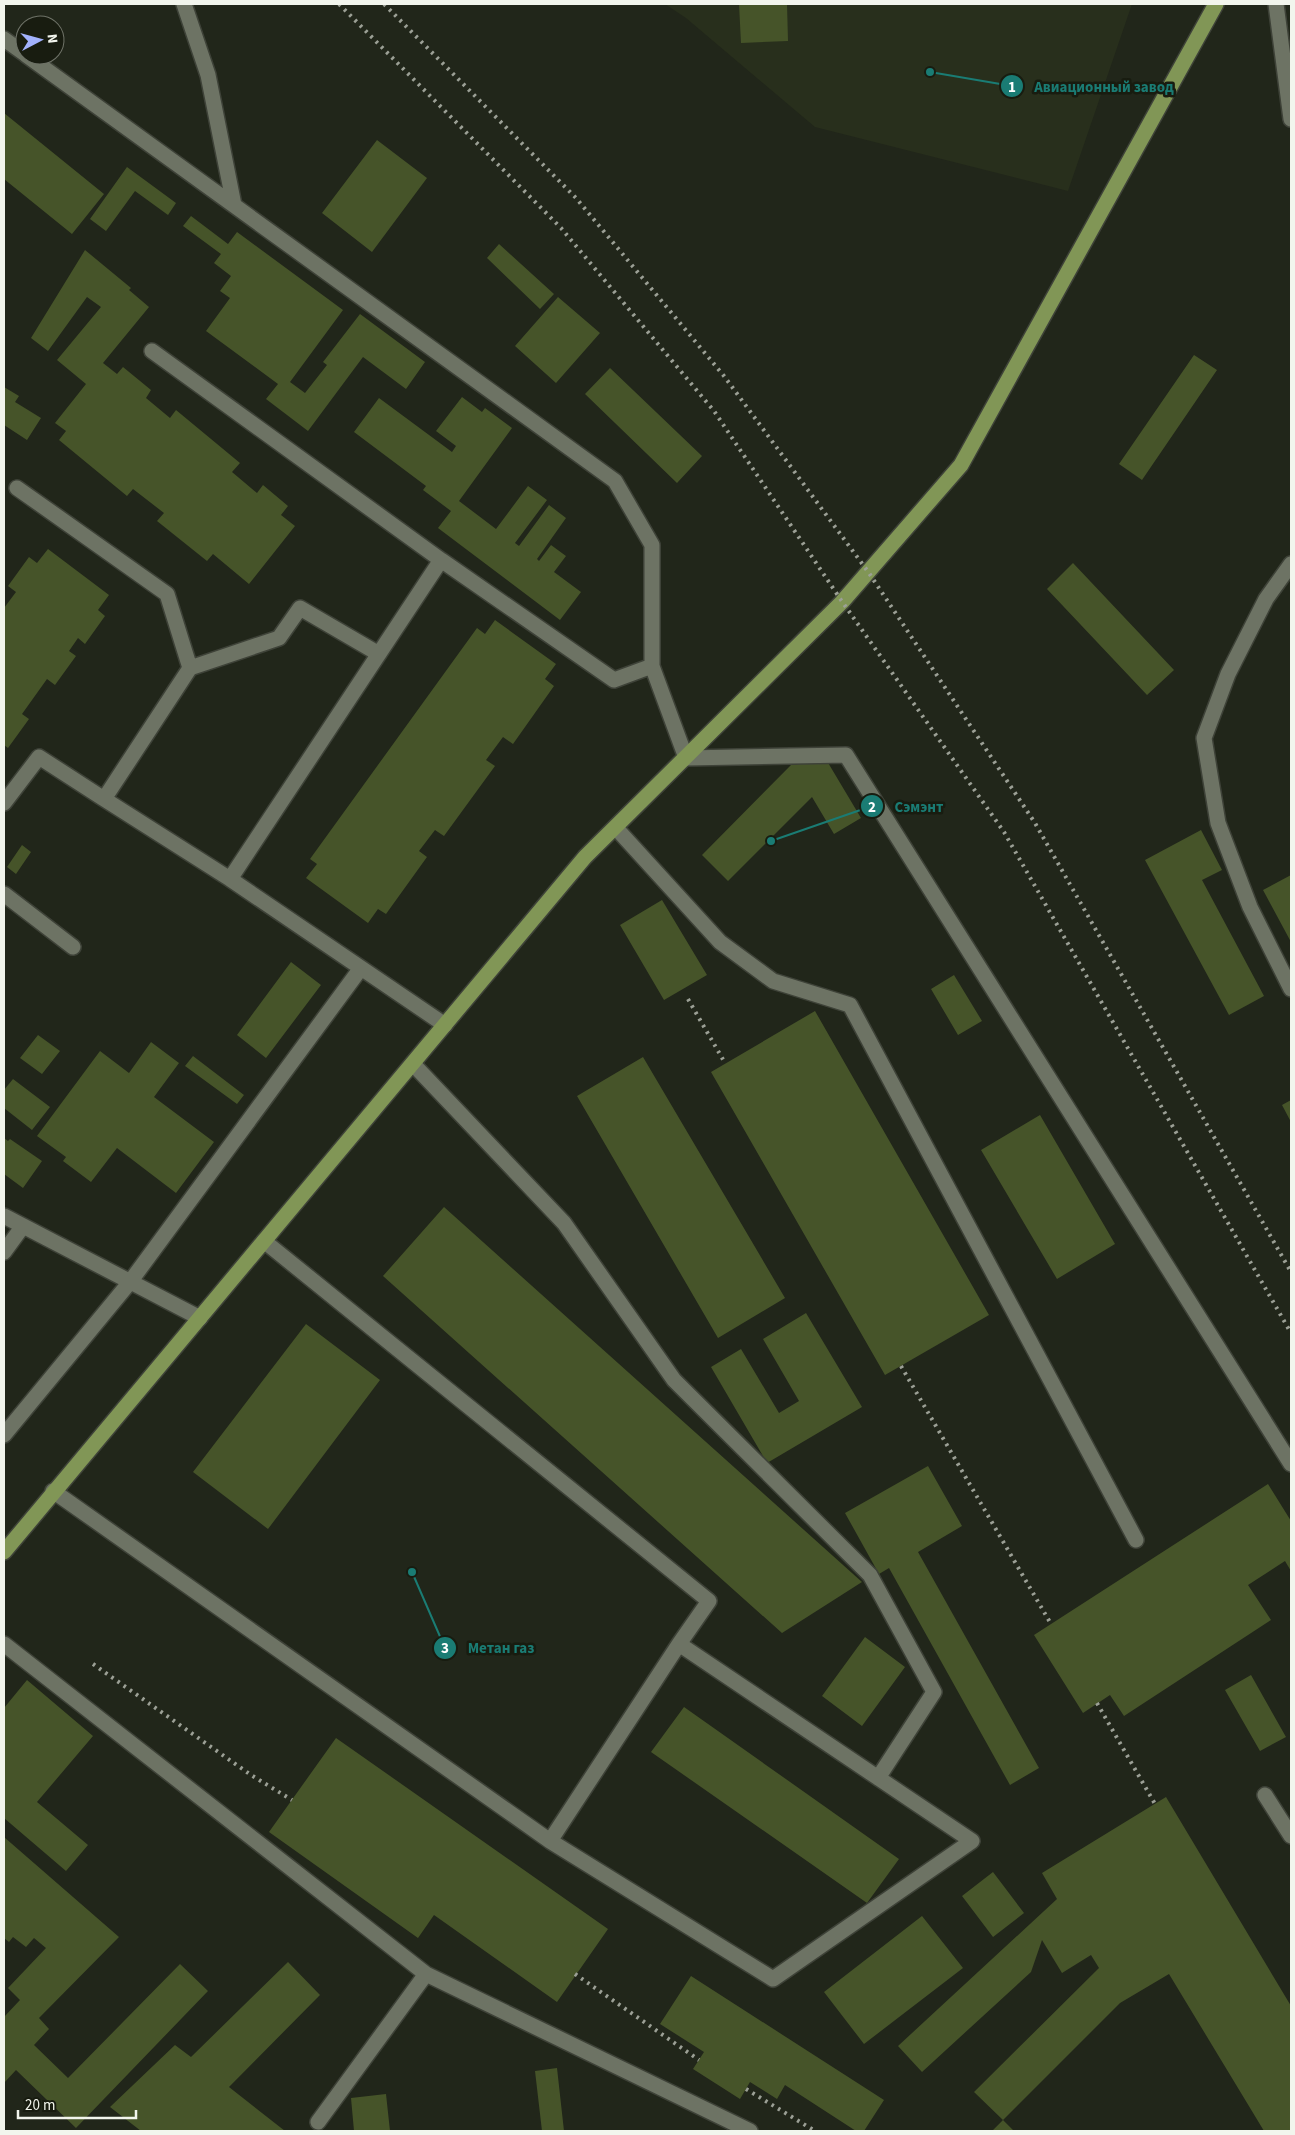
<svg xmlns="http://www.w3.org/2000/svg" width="1295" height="2135" viewBox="0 0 1295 2135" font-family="'Source Sans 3',sans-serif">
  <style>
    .built { fill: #282f1c }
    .building { fill: #465429 }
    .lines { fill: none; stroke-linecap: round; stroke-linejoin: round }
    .minor-casing { stroke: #3e4238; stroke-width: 18 }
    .major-casing { stroke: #3e4238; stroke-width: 18 }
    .minor { stroke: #6d7364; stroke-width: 15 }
    .major { stroke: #819656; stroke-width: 15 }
    .rail { stroke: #9ca096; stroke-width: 4; stroke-dasharray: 2.5 5; stroke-linecap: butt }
    .leader { fill: none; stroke: #1a7c74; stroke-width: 2 }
    .callout-dot { fill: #1a7c74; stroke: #181c10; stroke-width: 2 }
    .mark-label { font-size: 15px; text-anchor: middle; font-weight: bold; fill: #fff }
    .callout-label { font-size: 15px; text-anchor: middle; font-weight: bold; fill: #1a7c74; stroke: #181c10; stroke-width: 5; stroke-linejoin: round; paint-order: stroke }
  </style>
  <rect width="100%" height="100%" fill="#21261a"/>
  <path class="built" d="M665,4H1132L1068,191L815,127L686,18Z"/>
  <path class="building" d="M739,4H787L788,41L741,43Z
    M4,113L104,194L72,234L4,179Z
    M377,140L427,178L372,252L322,213Z
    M127,167L176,203L168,215L135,191L106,231L90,219Z
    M191,216L228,244L237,232L343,310L290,382L305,393L327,365L323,362L360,314L425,362L406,389L363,357L308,431L266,399L278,384L206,331L230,298L220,291L231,276L214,263L221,254L183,226Z
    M499,244L554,294L540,309L487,258Z
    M85,250L131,288L129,290L149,307L103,363L117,374L123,367L151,390L146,398L170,418L176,410L240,463L232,472L257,493L263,485L288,506L281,515L295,526L249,584L213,554L207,561L157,521L164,513L133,489L127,496L59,440L66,431L55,423L86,384L57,360L101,307L87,297L48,351L31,338Z
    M558,297L600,333L556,383L515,346Z
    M1194,355L1217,370L1142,480L1119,464Z
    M610,368L702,456L677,483L585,394Z
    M4,387L19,396L15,402L41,418L27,440L4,425Z
    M462,397L482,412L485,408L512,428L459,501L496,529L528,486L547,500L515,543L519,546L549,505L566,518L537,559L539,561L551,545L566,556L554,572L581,592L560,620L438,528L451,511L423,490L426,486L354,432L379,398L452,452L456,446L436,431Z
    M48,549L109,595L98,610L105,616L85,644L78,638L69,651L76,656L55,685L47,679L22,714L29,719L8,748L4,745V608L16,592L8,586L29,557L37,563Z
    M1073,563L1174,670L1147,695L1047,589Z
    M495,620L556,664L545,679L554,686L513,744L503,737L486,760L495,766L444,836L435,830L419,851L427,857L386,914L378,909L368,923L306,878L317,864L310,859L477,628L485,634Z
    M827,761L861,818L834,834L812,797L728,881L702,855L791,765Z
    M1201,830L1222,870L1202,880L1264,996L1229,1015L1145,860Z
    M22,845L31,852L16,874L7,867Z
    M1291,875V942L1263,890Z
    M662,900L707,975L664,1000L620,925Z
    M291,962L321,985L266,1058L237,1035Z
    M954,975L982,1021L958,1035L931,989Z
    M815,1011L989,1315L885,1375L711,1072Z
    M38,1035L60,1051L42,1074L20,1058Z
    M151,1042L179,1063L154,1097L214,1142L176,1193L117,1148L91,1182L63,1161L66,1157L37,1136L100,1051L129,1073Z
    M193,1056L244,1095L237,1104L185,1066Z
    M643,1057L785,1298L718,1338L577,1096Z
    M13,1079L50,1107L32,1130L4,1108V1090Z
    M1291,1100V1122L1282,1105Z
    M1040,1115L1115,1244L1057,1279L981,1150Z
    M4,1138L8,1141L10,1139L42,1161L23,1188L4,1174Z
    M444,1207L862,1582L782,1633L383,1276Z
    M806,1313L862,1407L767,1463L711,1367L741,1349L779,1413L799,1401L763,1339Z
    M306,1324L380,1380L268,1529L193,1472Z
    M928,1466L962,1526L918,1552L1039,1768L1010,1785L889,1568L879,1574L845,1513Z
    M1268,1484L1291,1521V1571L1285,1561L1248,1585L1271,1620L1124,1716L1110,1695L1083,1713L1034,1635Z
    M865,1637L905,1667L862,1726L822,1696Z
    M1251,1675L1286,1737L1260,1751L1225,1690Z
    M27,1680L93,1736L37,1802L88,1845L66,1871L4,1818V1708Z
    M684,1707L899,1859L867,1903L651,1752Z
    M336,1738L608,1929L557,2002L434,1915L418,1938L269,1832Z
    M1166,1797L1291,2006V2131H1264L1169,1974L1120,2003L1003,2120L974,2092L1099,1968L1091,1955L1062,1973L1042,1940L1031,1972L922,2072L898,2046L1057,1899L1042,1873Z
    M4,1837L119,1937L39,2018L49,2029L34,2045L68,2078L180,1964L208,1991L76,2128L16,2070L4,2083V2017L20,2000L8,1988L46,1948L34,1938L26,1947L13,1937L9,1942L4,1938Z
    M993,1872L1024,1913L993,1937L962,1896Z
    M922,1916L963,1968L864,2044L824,1992Z
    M288,1962L320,1995L229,2087L285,2131H141L110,2107L175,2045L191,2057Z
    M691,1976L884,2100L864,2131H856L785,2085L777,2099L750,2082L740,2099L693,2069L704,2052L660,2024Z
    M557,2068L564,2131H542L535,2071Z
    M386,2094L390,2131H354L351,2098Z
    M1003,2120L1014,2131H992Z"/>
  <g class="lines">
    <g class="minor-casing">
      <path id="minor" d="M184,4L208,75L234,205
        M1276,4L1291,119
        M4,39L25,54
        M26,55L615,481L652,545V666L686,758L846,755L1291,1464
        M152,351L441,560
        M17,488L167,594L190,668
        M1291,564L1266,599L1228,674L1204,738L1218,823L1250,907L1291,989
        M4,803L39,757L104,799
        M616,828L720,942L773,981L850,1005L1136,1540
        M230,879L104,799L190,668L279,638L300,608L379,654
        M4,894L73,947
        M445,1025L230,879L441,560L614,680L652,666
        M413,1064L564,1223L674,1380L870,1575L934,1692L878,1778
        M4,1216L200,1318
        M264,1241L709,1601L679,1644
        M4,1252L23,1226
        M4,1435L130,1282L361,968
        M53,1491L550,1841L773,1979L972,1841L679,1644L550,1841
        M4,1644L426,1974L750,2131
        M1265,1795L1291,1836
        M318,2122L426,1974"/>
    </g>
    <g class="major-casing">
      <path id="major" d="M4,1552L585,857L842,602L961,465L1216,4"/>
    </g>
    <use href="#minor" class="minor"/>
    <use href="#major" class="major"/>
    <path class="rail" d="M339,4L561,228L714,411L841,600L1004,832L1291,1333
      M384,4L576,198L724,376L869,573L1035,823L1291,1272
      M688,999L725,1063
      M901,1366L1051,1624
      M93,1664L251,1775L292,1800
      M1097,1703L1155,1804
      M575,1974L699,2060
      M746,2089L815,2131"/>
  </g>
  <path class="leader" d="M930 72L1012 86M771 841L872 806M412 1572L445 1648"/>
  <g class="callout-dot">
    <circle cx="930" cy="72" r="5"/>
    <circle cx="771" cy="841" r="5"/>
    <circle cx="412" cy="1572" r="5"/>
    <circle cx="1012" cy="86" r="12"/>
    <circle cx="872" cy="806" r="12"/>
    <circle cx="445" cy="1648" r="12"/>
  </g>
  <g class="mark-label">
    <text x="1012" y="92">1</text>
    <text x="872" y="812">2</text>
    <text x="445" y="1653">3</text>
  </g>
  <g class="callout-label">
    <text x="1104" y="92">Авиационный завод</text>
    <text x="919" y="812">Сэмэнт</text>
    <text x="501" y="1653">Метан газ</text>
  </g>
  <rect width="1295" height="2135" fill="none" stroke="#f2f5ed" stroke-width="10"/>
  <g transform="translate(40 40) rotate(84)"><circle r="24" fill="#181c10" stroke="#6f7368"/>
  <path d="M0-4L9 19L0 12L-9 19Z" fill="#a2b2fd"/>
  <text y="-8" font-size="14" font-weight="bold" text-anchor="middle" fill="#f2f5ed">N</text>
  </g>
  <path d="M18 2110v8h118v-8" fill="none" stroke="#f2f5ed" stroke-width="2.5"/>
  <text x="25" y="2110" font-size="15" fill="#f2f5ed" stroke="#181c10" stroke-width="4" paint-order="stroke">20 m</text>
</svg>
